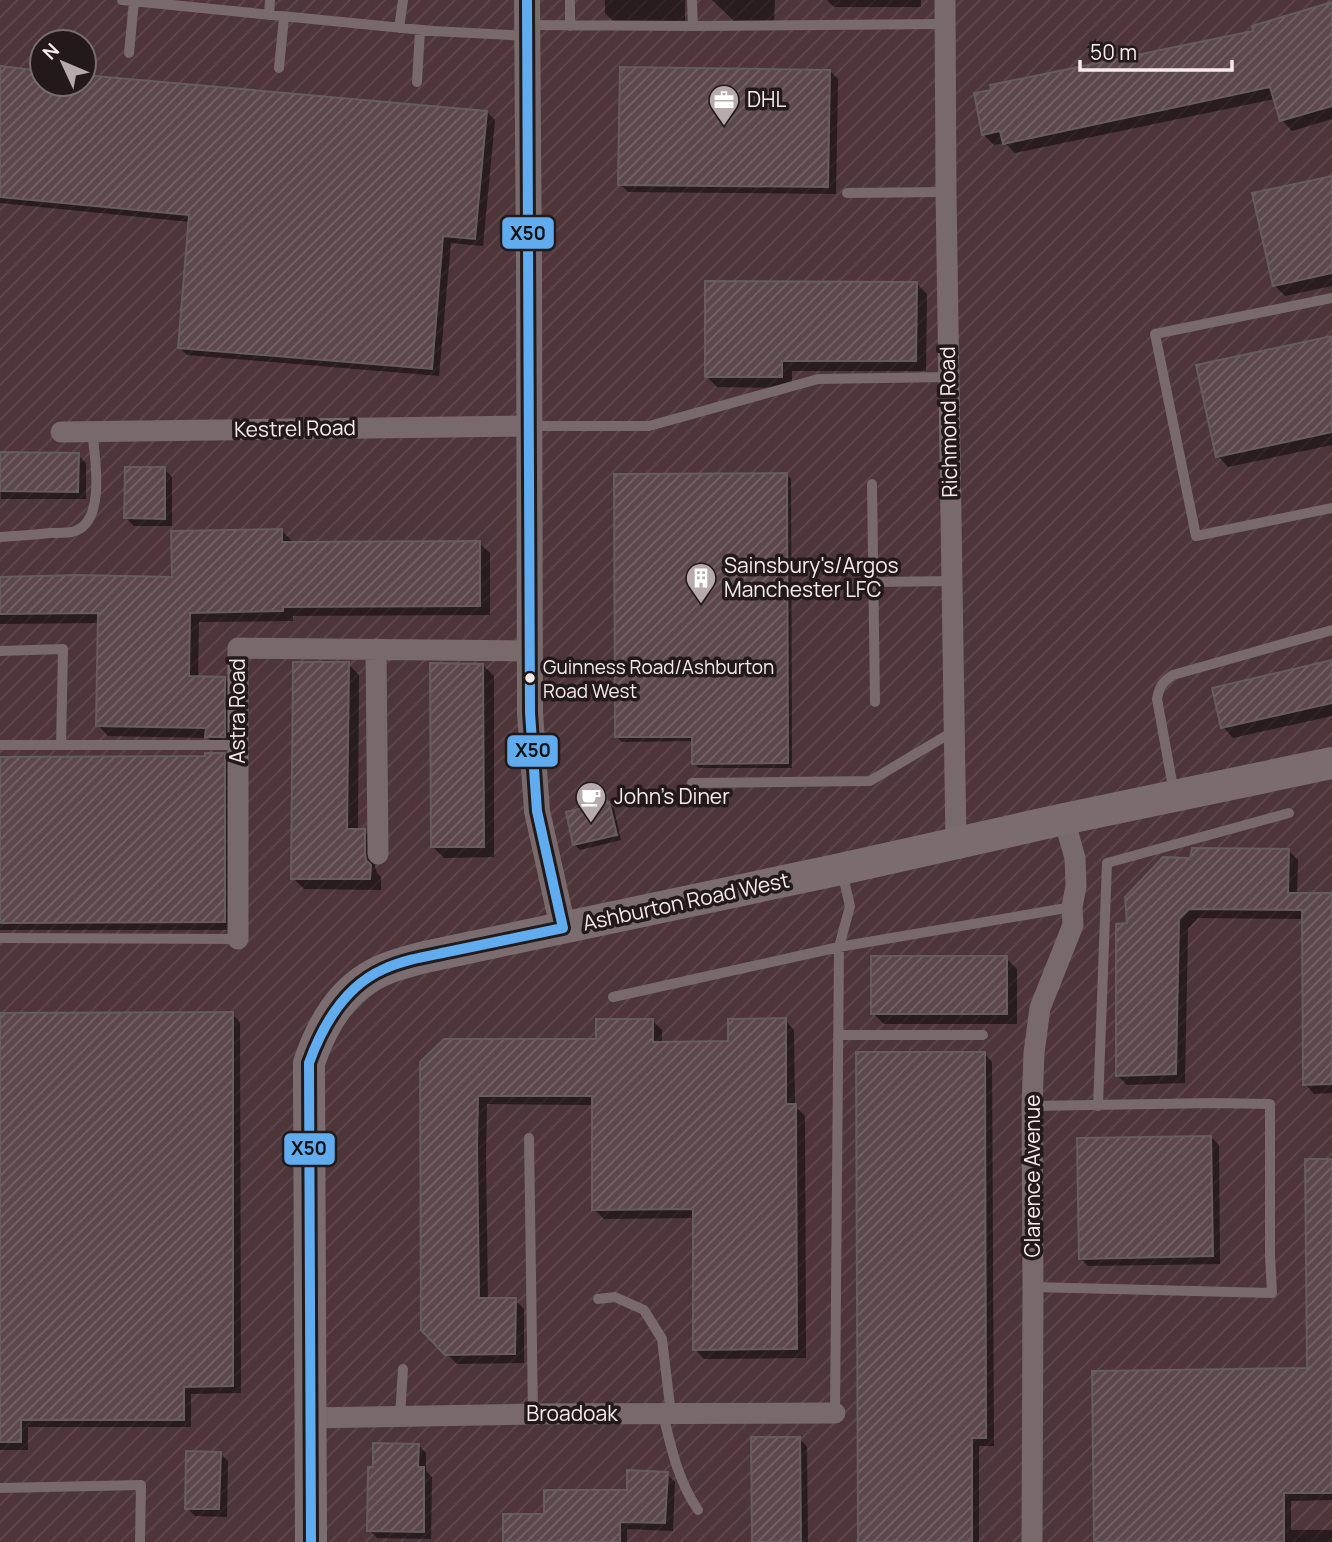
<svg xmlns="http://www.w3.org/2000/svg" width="1332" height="1542" viewBox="0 0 1332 1542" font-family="Manrope,sans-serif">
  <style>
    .industrial { fill: url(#industrial-furrows); fill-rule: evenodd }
    .shadow { fill: #0007 }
    .building { fill: url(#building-hatch); stroke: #655c5e; stroke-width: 2 }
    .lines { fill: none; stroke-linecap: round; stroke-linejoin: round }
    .service { stroke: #78696b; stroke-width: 10 }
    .minor { stroke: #78696b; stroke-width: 21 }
    .tertiary { stroke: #78696b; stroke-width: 26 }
    .secondary { stroke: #7b6d6f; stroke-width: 32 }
    .bus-1-casing { stroke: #22191a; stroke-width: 16 }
    .bus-1 { stroke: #60acee; stroke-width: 10 }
    .bus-dot { fill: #f8ebec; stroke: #22191a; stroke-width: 2.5 }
    .labels { text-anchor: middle; stroke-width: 7; stroke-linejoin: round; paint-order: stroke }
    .bus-label { font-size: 19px; fill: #f8ebec; stroke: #22191a; text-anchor: start }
    .poi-label { font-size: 21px; fill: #f8ebec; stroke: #22191a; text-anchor: start }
    .street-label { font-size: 21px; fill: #f8ebec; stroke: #22191a }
    .line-badge { stroke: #22191a; stroke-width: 2.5 }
    .pale-badge-label { font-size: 19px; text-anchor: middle; font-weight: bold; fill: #111 }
  </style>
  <defs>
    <pattern id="industrial-furrows" width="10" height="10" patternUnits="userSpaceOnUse" patternTransform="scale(1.75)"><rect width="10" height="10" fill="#4d3539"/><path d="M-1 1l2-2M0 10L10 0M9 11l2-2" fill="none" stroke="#5f494c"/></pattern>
    <pattern id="building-hatch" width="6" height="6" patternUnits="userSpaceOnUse" patternTransform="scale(1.75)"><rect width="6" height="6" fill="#5c484c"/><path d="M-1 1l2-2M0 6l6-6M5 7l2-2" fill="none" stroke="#746366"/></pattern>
  </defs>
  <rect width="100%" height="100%" fill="#3c3234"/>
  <path class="industrial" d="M0,0H1332V1542H0ZM42,42H84V84H42Z"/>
  <path class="shadow" d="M605,0H685V24H616L605,13Z
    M712,0H775L774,23L735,22Z
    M827,0H921V7H834Z
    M1332,4V119L1292,131L1282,120L1275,99L1015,153L1005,143L994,145L983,134Z
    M0,69L42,73V84H84V77L487,112L495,120L483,246L451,243L439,376L187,355L179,347L190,222L0,203Z
    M830,71L838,79L836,194L628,192L620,184Z
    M1332,178V286L1285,296L1274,285Z
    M916,283L927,294L926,371H792V388L717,387L707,377Z
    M1332,338V445L1228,467L1218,456Z
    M0,454L78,455L86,463V499H1Z
    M164,469L172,477V526H134L126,518Z
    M786,474L791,479L792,768H699L694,763V741L622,742L617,737Z
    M281,530L292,541V543H479L490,553V615L293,616V621L199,622L198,678H224L235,689V747H218L208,738L108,736L98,725L100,623L0,624V578H174Z
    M1332,662V716L1233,738L1223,727Z
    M348,664L359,675L358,830L364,831L375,842V866L377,873L381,877V890L304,889L293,878Z
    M483,665L494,676V857L444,858L433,847Z
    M224,755L232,763V930H0V758H207Z
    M605,798L614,809L621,840L580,850L575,845L568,813L593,807Z
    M1288,850L1298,860L1297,895L1332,894V1093L1314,1094L1305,1084L1304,919L1198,918L1188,929L1185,1083L1127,1085L1117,1075L1129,925L1192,859Z
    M1006,958L1017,969V1024H884L873,1013Z
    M232,1014L240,1022L241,1393L191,1394V1427H28V1450H0V1015Z
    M785,1020L794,1030L795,1106L805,1116L806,1358L704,1359L695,1349V1218L604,1219L594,1209V1105L487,1104L486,1157L488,1299L515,1300L524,1309V1363L457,1364L423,1329L421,1063L598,1041L653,1021L662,1030V1043H730Z
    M984,1053L992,1062L994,1446H979V1542H860Z
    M1211,1137L1219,1145L1220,1264L1088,1266L1080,1258Z
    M1332,1161V1500L1291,1501V1530H1332V1542H1096L1308,1370Z
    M799,1438L807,1447L808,1542H754Z
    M418,1445L426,1453V1471L432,1477L431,1539L377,1538L369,1530Z
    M220,1453L228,1461L227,1517L195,1516L187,1508Z
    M667,1474L675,1482L673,1531L627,1529V1542H505L546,1516L628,1492Z"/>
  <path class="building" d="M1332,2V106L1280,121L1270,87L1003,144L1000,131L982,135L974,93L991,90L990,85L1253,31L1252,26Z
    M0,66L42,71V84H84V75L487,111L475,239L443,236L432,369L178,348L189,215L0,197Z
    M620,67L830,70L828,187L618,185Z
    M1332,176V273L1273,286L1252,193Z
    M705,281L917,282L916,361H782V377H705Z
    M1332,336V432L1216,457L1196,365Z
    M0,452L79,453L78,492L0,491Z
    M125,467H165V519L124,518Z
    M787,473L788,763L692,764V737H615L614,474Z
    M282,529V542L480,541V606L283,607V611L190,613L189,676L225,677V737H205L206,728L96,726L98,613L0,614V577L78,575L172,577L171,531Z
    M1332,660V703L1221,728L1212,688Z
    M293,662H349L347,829H365V854L366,860L371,865L370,879H291Z
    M430,663L483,664L484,847H431Z
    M205,753H225V922L0,923V757L205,756Z
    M606,796L607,803L609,802L617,835L573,845L566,812L591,806L590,799Z
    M1192,848L1289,849L1288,893H1332V1084L1303,1085L1302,910L1189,909L1179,919L1176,1074L1116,1076V924L1127,923L1125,897L1163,857L1190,858Z
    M871,956H1007V1014H871Z
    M233,1012V1386L184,1387V1420H21V1442H0V1013Z
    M786,1018V1104H796L797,1349L693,1350V1209L592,1210V1096H478L477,1146L479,1298H516L515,1354L445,1355L421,1330L420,1062L444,1039H596V1019H653V1042L728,1041V1019Z
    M856,1052H985L986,1438H972V1542H858Z
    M1211,1136L1213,1256L1079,1259L1077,1138Z
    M1305,1159H1332V1493H1284V1542H1094L1092,1371L1307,1368Z
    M751,1437H800L801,1542H752Z
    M373,1443L419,1444L418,1467H424V1532L367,1531L368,1467H373Z
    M186,1451L221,1452L219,1509H185Z
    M627,1470L668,1472L665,1523L620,1522V1542H503V1514H544V1490H627Z"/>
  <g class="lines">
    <path class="service" d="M122,0L433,31L527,36
      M269,15L270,0
      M529,25L693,26L692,0
      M570,26V0
      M693,26L945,24
      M399,28L403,0
      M129,53L134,1
      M279,68L284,17
      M417,82L420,30
      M847,193L946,192
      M1332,298L1155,334L1196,536L1332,508
      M530,426H649L818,379L949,377
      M872,484L875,702
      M0,537C17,536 33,535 50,533C57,533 65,533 72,532C107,524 95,457 92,431
      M874,582L952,581
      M0,651L63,649L61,745
      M0,745H238
      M692,783L870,781L954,731
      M1174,793L1157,699C1159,687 1163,681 1173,675L1332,630
      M0,938L238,939
      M613,997L839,947L850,906L842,872
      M838,1035H983
      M1032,1106L1214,1103L1270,1104V1256L1272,1293L1033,1287
      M1098,1106L1107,863L1289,813
      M529,1138L533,1414
      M598,1299L615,1297L644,1310L662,1339L671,1414
      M835,1413L839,947L1072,907
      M663,1414C671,1447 678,1481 698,1510
      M400,1417L403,1369
      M0,1488L141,1485L140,1542"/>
    <path class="minor" d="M945,0L946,192L956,843
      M61,432L530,426
      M376,649L378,854
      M238,939V648L531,651
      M310,1418L533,1414L835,1413
      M1032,1542L1033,1287L1032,1106L1034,1053L1040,1008L1073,925L1072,907L1076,886L1075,858L1064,819"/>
    <path class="tertiary" d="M527,0L529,266L530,713L537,811L563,928"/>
    <path class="secondary" d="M311,1542L309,1063C320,1030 337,997 368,978C385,967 406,962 425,957L841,869L1064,819L1332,763"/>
    <g class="bus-1-casing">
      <path id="bus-1" d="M527,0L530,713L537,811L563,928
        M311,1542L309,1063C323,1024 345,986 384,969C406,959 429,956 452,951C489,943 526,936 563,928"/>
    </g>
    <use href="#bus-1" class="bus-1"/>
  </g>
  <defs>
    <g id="office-pin" transform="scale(1.575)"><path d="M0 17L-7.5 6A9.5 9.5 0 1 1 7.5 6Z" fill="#b6aaac" stroke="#22191a"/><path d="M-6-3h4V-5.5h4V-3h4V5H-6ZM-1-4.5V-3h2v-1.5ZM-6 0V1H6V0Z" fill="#fff"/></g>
    <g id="building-pin" transform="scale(1.575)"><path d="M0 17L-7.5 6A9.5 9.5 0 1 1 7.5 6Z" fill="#b6aaac" stroke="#22191a"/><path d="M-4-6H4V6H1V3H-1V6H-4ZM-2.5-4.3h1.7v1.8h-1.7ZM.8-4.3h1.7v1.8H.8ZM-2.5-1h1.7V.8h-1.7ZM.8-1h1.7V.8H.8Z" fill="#fff"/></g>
    <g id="cafe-pin" transform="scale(1.575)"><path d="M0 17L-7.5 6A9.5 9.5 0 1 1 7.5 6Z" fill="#b6aaac" stroke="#22191a"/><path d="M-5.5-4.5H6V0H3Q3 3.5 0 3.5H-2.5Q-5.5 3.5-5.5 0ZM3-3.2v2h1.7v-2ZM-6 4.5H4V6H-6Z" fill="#fff"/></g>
  </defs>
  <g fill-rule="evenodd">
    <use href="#office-pin" x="724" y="100"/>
    <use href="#building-pin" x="701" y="578"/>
    <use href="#cafe-pin" x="591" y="797"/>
  </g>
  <circle class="bus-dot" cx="530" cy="678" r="6"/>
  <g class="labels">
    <g class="bus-label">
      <text x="543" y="674">Guinness Road/Ashburton<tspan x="543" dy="24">Road West</tspan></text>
    </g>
    <g class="poi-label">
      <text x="747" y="107">DHL</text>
      <text x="724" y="573">Sainsbury's/Argos<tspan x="724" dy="24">Manchester LFC</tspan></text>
      <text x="614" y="804">John's Diner</text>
    </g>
    <g class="street-label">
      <text transform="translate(949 422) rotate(-91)" y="7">Richmond Road</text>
      <text transform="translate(295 429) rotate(-1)" y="7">Kestrel Road</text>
      <text transform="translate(238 711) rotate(-90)" y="7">Astra Road</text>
      <text transform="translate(686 902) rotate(-12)" y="7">Ashburton Road West</text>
      <text transform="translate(1033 1176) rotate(-90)" y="7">Clarence Avenue</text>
      <text x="572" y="1421">Broadoak</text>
    </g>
  </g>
  <g class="line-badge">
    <rect x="501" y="216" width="54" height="34" rx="7" fill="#60acee"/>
    <rect x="506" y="734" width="53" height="34" rx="7" fill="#60acee"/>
    <rect x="283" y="1132" width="53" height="34" rx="7" fill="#60acee"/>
  </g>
  <g class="pale-badge-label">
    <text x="528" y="240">X50</text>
    <text x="533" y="757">X50</text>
    <text x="309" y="1155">X50</text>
  </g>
  <g transform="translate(63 63) rotate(314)"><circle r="33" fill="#22191a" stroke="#786d6e" stroke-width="2"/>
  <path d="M0-5L12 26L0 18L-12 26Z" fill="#b6aaac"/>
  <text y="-10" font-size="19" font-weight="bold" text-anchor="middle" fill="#f8ebec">N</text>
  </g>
  <path d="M1080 60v10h152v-10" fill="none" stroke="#f8ebec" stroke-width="3.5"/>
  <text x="1090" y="60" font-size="21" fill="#f8ebec" stroke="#22191a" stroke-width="5" paint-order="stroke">50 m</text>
</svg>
